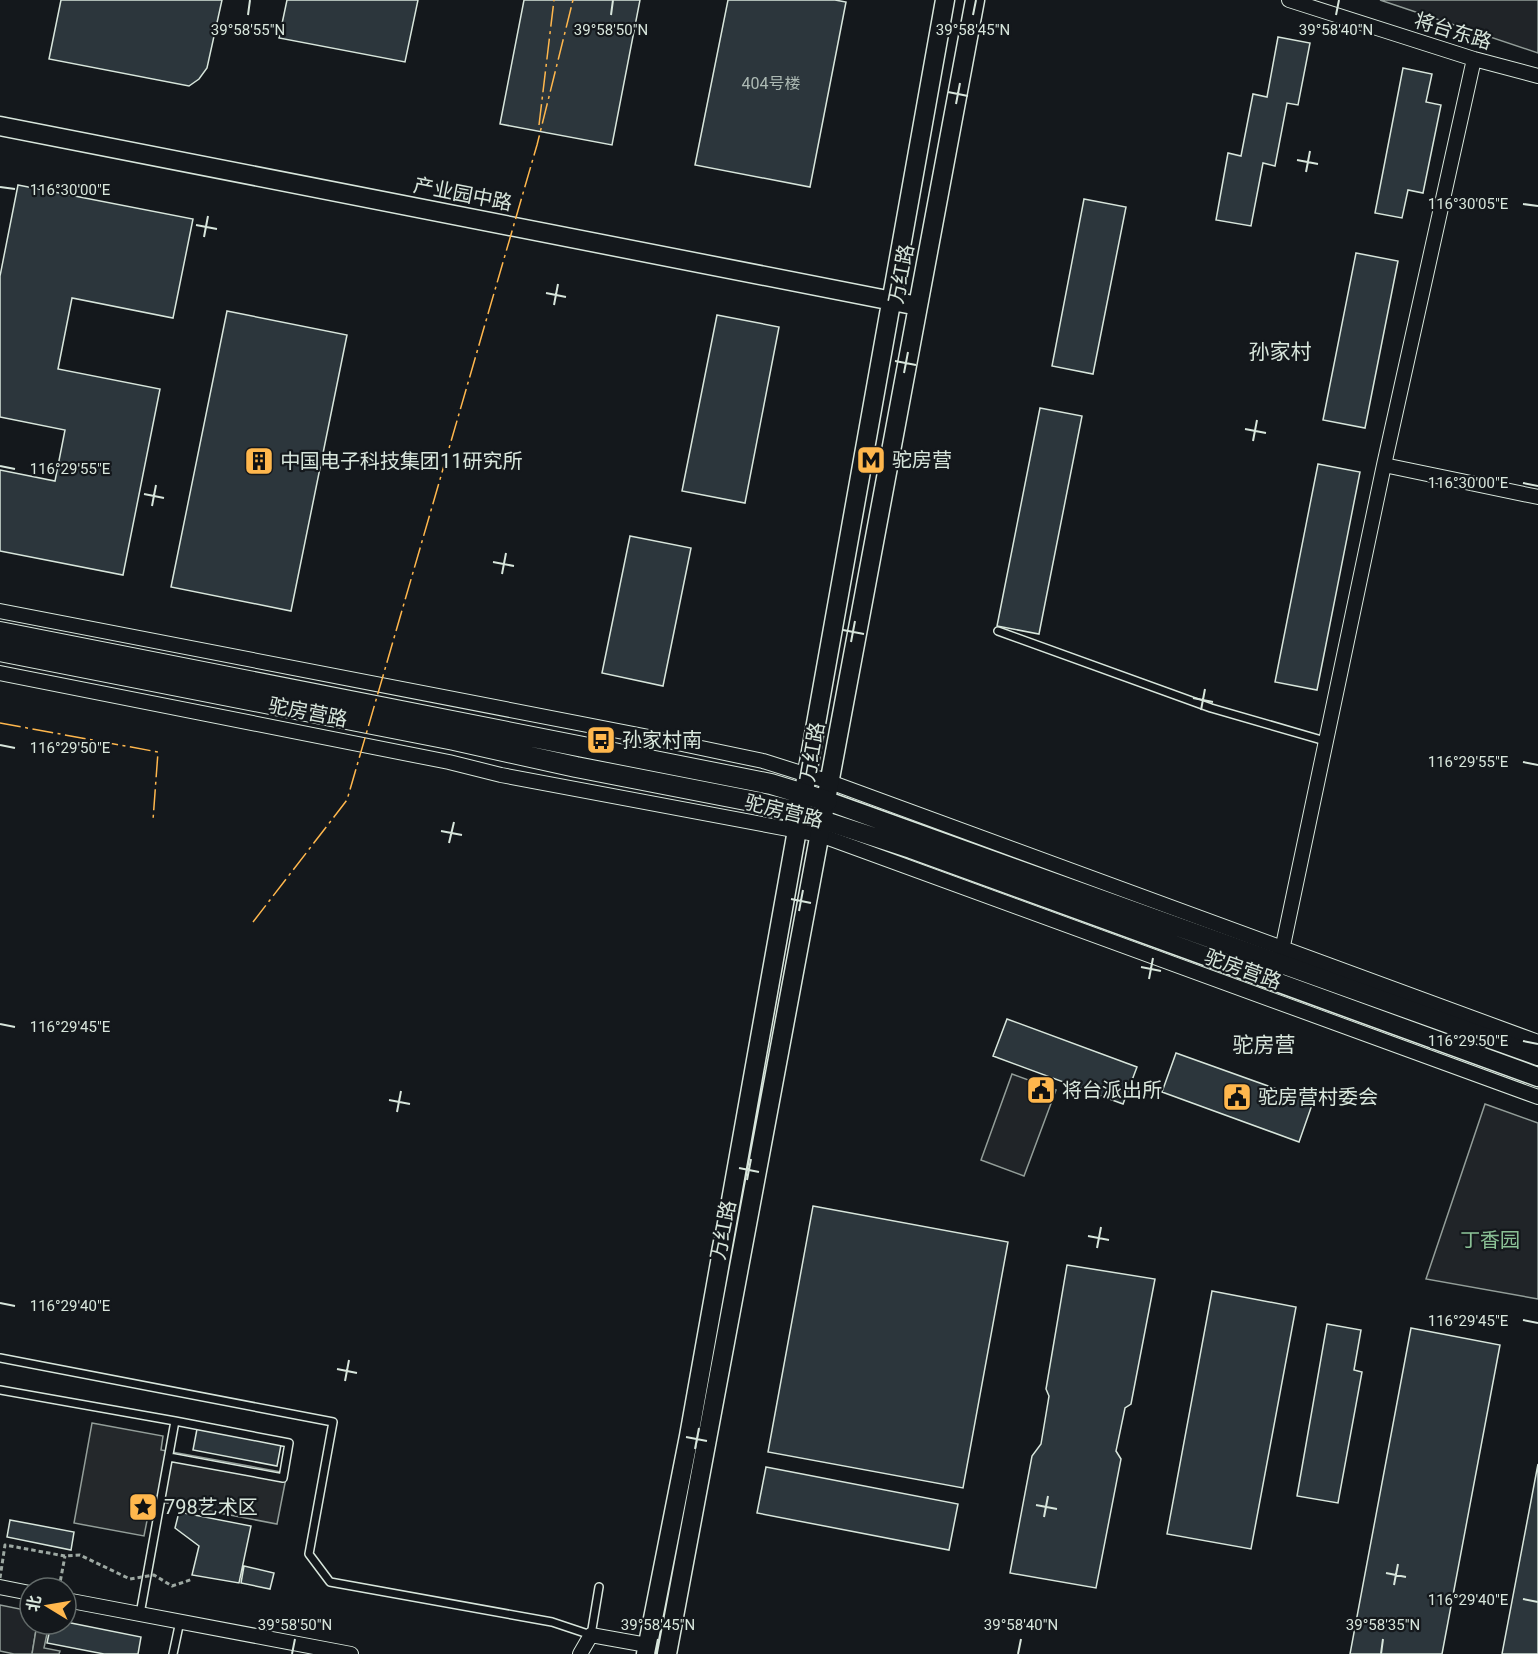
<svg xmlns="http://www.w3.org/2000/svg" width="1538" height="1654" viewBox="0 0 1538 1654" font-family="Roboto,'Noto Sans SC',sans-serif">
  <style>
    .green { fill: #202428; stroke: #939e99; stroke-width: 1.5 }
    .parking { fill: #24282b; stroke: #939e99; stroke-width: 1.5 }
    .building { fill: #2c363c; stroke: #d8e6dc; stroke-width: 1.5 }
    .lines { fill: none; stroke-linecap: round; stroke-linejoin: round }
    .service-casing { stroke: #d8e6dc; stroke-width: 10 }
    .minor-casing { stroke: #d8e6dc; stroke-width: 16 }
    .tertiary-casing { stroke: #d8e6dc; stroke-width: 21 }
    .secondary-casing { stroke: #d8e6dc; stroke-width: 22 }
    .path { stroke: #9da8a2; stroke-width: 3; stroke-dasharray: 4.5 3; stroke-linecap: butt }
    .service { stroke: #14181c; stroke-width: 7 }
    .minor { stroke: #14181c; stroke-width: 14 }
    .tertiary { stroke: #14181c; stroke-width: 18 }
    .secondary { stroke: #14181c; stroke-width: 20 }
    .path-bridge { stroke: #9da8a2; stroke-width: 3; stroke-dasharray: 4.5 3; stroke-linecap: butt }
    .power { stroke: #ffb74d; stroke-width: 1.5; stroke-dasharray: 21 4.5 3 4.5; stroke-linecap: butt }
    .ticks { fill: none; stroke: #d8e6dc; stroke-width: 2 }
    .labels { text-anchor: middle; stroke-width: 4.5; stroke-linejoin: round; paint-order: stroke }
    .number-label { font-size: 16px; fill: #adbab4 }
    .street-label { font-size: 20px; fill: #d8e6dc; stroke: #14181c }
    .poi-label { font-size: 20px; fill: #d8e6dc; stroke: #14181c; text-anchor: start }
    .park-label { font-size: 20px; fill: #8ac095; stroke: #14181c }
    .neighbourhood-label { font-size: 21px; fill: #d8e6dc; stroke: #14181c }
    .ticks-label { font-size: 15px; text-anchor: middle; fill: #d8e6dc; stroke: #14181c; stroke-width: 4.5; stroke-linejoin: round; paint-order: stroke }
  </style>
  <rect width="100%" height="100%" fill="#14181c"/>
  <path class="green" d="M1380,0H1538V53Z
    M1012,1074L1056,1090L1024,1176L981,1160Z
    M1485,1104L1538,1123V1299L1426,1279Z
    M0,1605L30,1611V1624H37L32,1654H14L0,1651Z"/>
  <path class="parking" d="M92,1423L163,1436L161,1450L287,1473L277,1524L151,1500L144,1536L74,1523Z
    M37,1624H49L44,1648L60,1651L59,1654H32Z"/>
  <path class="building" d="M61,0H222L207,68L199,79L189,86L49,59Z
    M287,0H418L405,62L279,38Z
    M524,0H640L612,145L500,124Z
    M728,0H835L846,2L810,187L695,165Z
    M1278,37L1310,43L1298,105L1287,103L1275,166L1263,163L1251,226L1216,220L1228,153L1241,156L1253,94L1267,97Z
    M1403,68L1432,74L1426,102L1441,105L1423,193L1408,190L1402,218L1375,213Z
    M18,185L193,219L173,318L72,298L58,369L160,389L123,575L0,551V470L55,481L65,430L0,417V276Z
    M1084,199L1126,207L1093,374L1052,366Z
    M1356,253L1398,261L1365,428L1323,420Z
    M227,311L347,335L291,611L171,587Z
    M717,315L779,327L745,503L682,491Z
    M1040,408L1082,416L1039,634L997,626Z
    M1318,464L1360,472L1317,690L1275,682Z
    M630,536L691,548L663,686L602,673Z
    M1007,1019L1137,1067L1123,1104L993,1056Z
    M1176,1053L1313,1102L1299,1142L1162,1092Z
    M813,1206L1008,1242L963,1488L768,1452Z
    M1067,1265L1155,1279L1131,1404L1125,1408L1116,1451L1121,1459L1096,1588L1010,1573L1032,1456L1041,1444L1049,1396L1046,1389Z
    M1212,1291L1296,1307L1251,1549L1167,1534Z
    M1327,1324L1361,1330L1354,1370L1362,1372L1338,1503L1297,1496Z
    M1411,1328L1500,1345L1442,1654H1350Z
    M197,1429L281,1445L277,1466L193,1450Z
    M1538,1464V1654H1502Z
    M766,1467L958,1504L949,1550L757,1513Z
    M179,1512L251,1526L239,1583L192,1575L199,1546L175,1528Z
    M10,1520L74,1532L71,1550L7,1537Z
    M244,1566L274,1573L270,1589L241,1583Z
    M66,1622L141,1637L138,1654H104L47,1643L51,1624H66Z"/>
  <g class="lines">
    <g class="service-casing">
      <path id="service" d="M998,631L1211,708L1325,741
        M0,1358L333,1422L309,1554L330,1582L552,1622L591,1635L599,1587
        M0,1390L175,1421L140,1614
        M169,1457L283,1478L289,1443L175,1421
        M173,1654L180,1621"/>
    </g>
    <g class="minor-casing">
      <path id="minor" d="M1289,0L1474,59L1538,76
        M1384,465L1538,497
        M0,611L644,736L763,761L830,782L1538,1042
        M0,673L449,762L501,775L820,835L1538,1097
        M1281,955L1384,465L1474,59
        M0,1587L30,1593
        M66,1600L351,1654
        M580,1654L591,1635L647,1645"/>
    </g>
    <g class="tertiary-casing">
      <path id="tertiary" d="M0,126L918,306
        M827,801L1538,1056
        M813,817L911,849L1538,1077
        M646,1654L689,1436L945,0
        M667,1654L975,0"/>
    </g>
    <g class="secondary-casing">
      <path id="secondary" d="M0,632L771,784L827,801
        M0,651L454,740L576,767L756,802L800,813"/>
    </g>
    <path class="path" d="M59,1588L65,1556"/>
    <use href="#service" class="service"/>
    <use href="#minor" class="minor"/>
    <use href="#tertiary" class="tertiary"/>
    <use href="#secondary" class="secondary"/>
    <path class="path-bridge" d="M0,1578L5,1545L65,1556L80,1555L130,1579L154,1575L172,1586L193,1579"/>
    <path class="power" d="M539,125L554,0
      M0,723L158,752L153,820
      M253,922L347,800L537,145L573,0"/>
  </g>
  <path class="ticks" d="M248,15L250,0M611,15L613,0M973,15L976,0M1336,15L1339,0M948,92L968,96M956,104L960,83M1297,160L1318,164M1306,172L1310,151M0,187L15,189M1523,204L1538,206M196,225L217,229M204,237L208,216M546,293L566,297M554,305L558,284M895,361L916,365M904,373L908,352M1245,429L1266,433M1253,441L1257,420M0,466L15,469M1523,483L1538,486M144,494L164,498M152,506L156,485M493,562L514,566M502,574L506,553M843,630L864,634M851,642L855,621M1193,698L1213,702M1201,710L1205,689M0,745L15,748M1523,762L1538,765M441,831L462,835M449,843L454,822M791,899L811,903M799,911L803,890M1141,967L1161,971M1149,979L1153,958M0,1024L15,1027M1523,1041L1538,1044M389,1100L410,1104M397,1112L401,1091M739,1168L759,1172M747,1180L751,1159M1088,1236L1109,1240M1097,1248L1101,1227M0,1303L15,1306M1523,1320L1538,1323M337,1369L357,1373M345,1381L349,1360M686,1437L707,1441M695,1449L699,1428M1036,1505L1057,1509M1044,1517L1048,1496M1386,1573L1406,1577M1394,1585L1398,1564M1523,1599L1538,1602M292,1654L295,1639M655,1654L658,1639M1018,1654L1021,1639M1381,1654L1383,1639"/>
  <defs>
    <g id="metro-square" transform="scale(1.5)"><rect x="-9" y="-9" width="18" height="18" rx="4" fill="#ffb74d" stroke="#14181c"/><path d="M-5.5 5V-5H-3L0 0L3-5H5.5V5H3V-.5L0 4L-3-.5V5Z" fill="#111"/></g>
    <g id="building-square" transform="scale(1.5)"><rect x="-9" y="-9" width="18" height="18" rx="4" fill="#ffb74d" stroke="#14181c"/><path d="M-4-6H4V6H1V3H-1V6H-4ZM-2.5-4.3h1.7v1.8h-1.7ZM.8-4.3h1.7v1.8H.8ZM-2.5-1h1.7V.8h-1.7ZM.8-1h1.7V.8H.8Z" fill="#111"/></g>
    <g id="bus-square" transform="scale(1.5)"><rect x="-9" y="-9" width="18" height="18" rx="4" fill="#ffb74d" stroke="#14181c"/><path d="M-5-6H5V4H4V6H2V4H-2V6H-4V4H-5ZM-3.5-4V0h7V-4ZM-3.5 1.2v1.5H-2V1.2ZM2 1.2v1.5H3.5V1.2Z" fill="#111"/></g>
    <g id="civic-square" transform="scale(1.5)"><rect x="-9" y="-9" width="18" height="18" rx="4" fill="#ffb74d" stroke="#14181c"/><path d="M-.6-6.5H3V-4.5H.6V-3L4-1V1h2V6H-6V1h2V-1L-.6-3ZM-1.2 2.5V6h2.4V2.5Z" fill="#111"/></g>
    <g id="sight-square" transform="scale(1.5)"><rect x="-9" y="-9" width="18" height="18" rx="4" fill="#ffb74d" stroke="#14181c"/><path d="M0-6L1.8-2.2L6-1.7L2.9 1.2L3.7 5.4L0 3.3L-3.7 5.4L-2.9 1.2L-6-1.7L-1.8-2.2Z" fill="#111"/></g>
  </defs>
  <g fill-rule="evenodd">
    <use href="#metro-square" x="871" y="460"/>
    <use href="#building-square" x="259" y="461"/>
    <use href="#bus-square" x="601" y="740"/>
    <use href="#civic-square" x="1041" y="1090"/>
    <use href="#civic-square" x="1237" y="1097"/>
    <use href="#sight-square" x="143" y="1507"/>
  </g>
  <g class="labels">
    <g class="number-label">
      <text x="771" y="89">404号楼</text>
    </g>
    <g class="street-label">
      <text transform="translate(1453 31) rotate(17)" y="7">将台东路</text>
      <text transform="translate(463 194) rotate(11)" y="7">产业园中路</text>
      <text transform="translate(901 274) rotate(-79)" y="7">万红路</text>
      <text transform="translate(308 712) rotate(11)" y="7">驼房营路</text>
      <text transform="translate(812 752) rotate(-80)" y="7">万红路</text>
      <text transform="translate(784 811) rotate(14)" y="7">驼房营路</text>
      <text transform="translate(1243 969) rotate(20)" y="7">驼房营路</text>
      <text transform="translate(723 1230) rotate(-79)" y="7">万红路</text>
    </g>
    <g class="poi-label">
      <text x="892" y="467">驼房营</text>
      <text x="280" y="468">中国电子科技集团11研究所</text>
      <text x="622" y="747">孙家村南</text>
      <text x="1062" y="1097">将台派出所</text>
      <text x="1258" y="1104">驼房营村委会</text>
      <text x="164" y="1514">798艺术区</text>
    </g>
    <g class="park-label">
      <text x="1490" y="1247">丁香园</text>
    </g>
    <g class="neighbourhood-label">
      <text x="1280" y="359">孙家村</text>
      <text x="1264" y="1052">驼房营</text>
    </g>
  </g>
  <g class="ticks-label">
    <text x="248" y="35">39°58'55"N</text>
    <text x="611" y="35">39°58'50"N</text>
    <text x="973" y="35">39°58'45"N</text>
    <text x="1336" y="35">39°58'40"N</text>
    <text x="70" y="195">116°30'00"E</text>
    <text x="1468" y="209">116°30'05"E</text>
    <text x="70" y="474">116°29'55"E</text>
    <text x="1468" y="488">116°30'00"E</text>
    <text x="70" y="753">116°29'50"E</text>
    <text x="1468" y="767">116°29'55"E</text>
    <text x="70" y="1032">116°29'45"E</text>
    <text x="1468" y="1046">116°29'50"E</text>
    <text x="70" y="1311">116°29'40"E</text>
    <text x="1468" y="1326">116°29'45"E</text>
    <text x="1468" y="1605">116°29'40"E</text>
    <text x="295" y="1630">39°58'50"N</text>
    <text x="658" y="1630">39°58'45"N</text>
    <text x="1021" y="1630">39°58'40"N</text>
    <text x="1383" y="1630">39°58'35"N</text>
  </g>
  <g transform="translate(48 1606) rotate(281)"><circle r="28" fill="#14181c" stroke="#626a69" stroke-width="1.5"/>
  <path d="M0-4.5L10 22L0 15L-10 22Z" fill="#ffb74d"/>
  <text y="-9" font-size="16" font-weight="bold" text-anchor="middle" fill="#d8e6dc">北</text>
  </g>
</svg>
